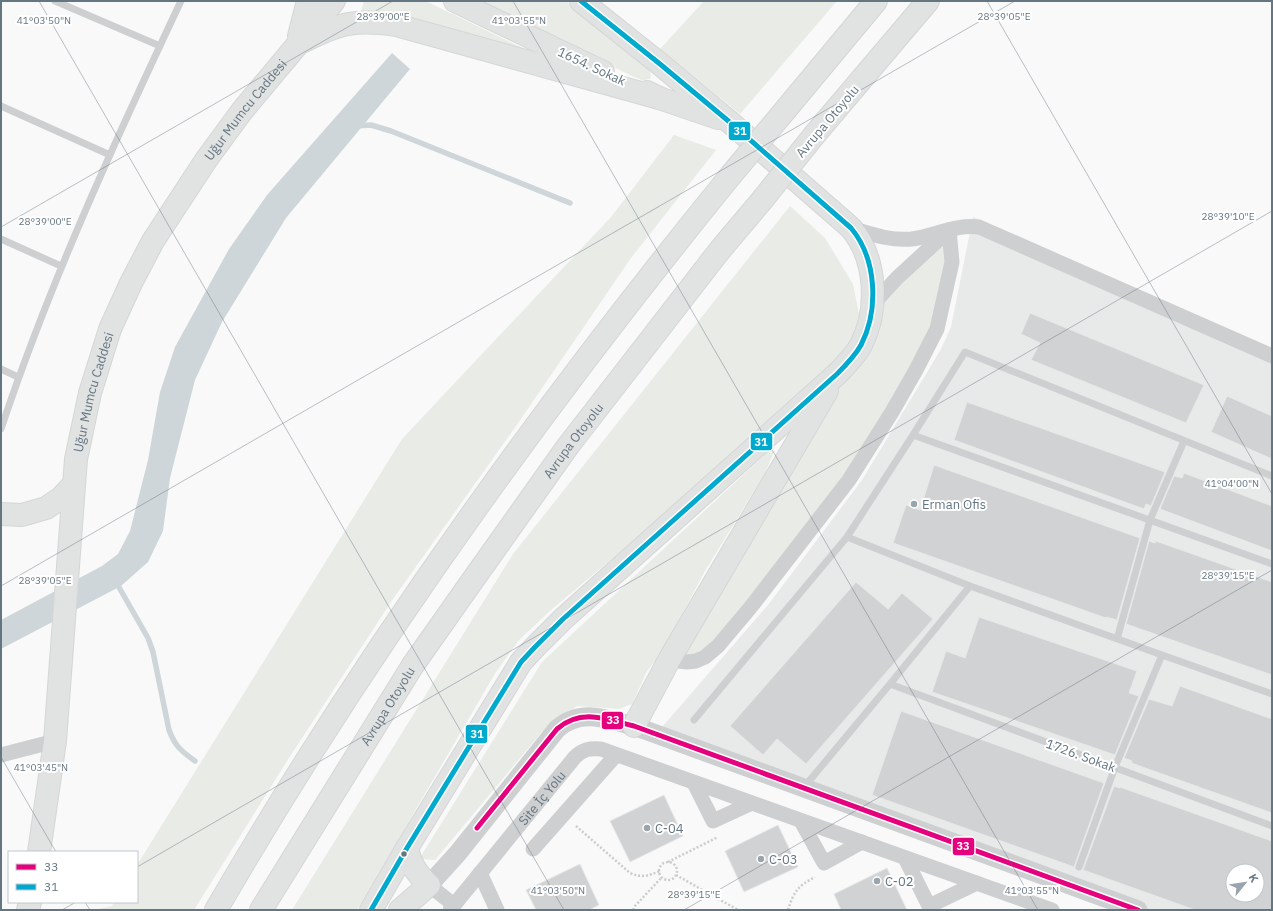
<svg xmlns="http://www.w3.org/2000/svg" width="1273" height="911" viewBox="0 0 1273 911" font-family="'IBM Plex Sans',sans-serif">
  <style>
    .built { fill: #e8e9e9; fill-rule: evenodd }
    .green { fill: #e8ebe6 }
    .water { fill: #ced6d9 }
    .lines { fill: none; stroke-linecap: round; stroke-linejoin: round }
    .stream { stroke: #ced6d9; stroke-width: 5.5 }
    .building { fill: #d0d2d3; stroke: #e8e8e8; fill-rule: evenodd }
    .primary-casing { stroke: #d5d6d7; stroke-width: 24 }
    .motorway-casing { stroke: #d5d6d6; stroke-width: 24 }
    .path { stroke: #cbcccd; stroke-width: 2.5; stroke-dasharray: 2 2; stroke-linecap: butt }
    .service { stroke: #cecfd0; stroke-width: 7 }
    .minor { stroke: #cecfd0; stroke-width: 15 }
    .tertiary { stroke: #cecfd0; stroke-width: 19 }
    .primary { stroke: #e1e2e2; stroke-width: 22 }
    .motorway { stroke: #e1e2e2; stroke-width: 22 }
    .motorway-bridge-casing { stroke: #d5d6d6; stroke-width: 24; stroke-linecap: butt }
    .motorway-bridge { stroke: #e1e2e2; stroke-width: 22 }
    .bus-1-casing { stroke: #fff; stroke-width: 8 }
    .bus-2-casing { stroke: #fff; stroke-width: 8 }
    .bus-1 { stroke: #e5007d; stroke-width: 5 }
    .bus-2 { stroke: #00a9ce; stroke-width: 5 }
    .ticks { fill: none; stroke: #657683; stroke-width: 1; stroke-opacity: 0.45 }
    .poi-dot { fill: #99a4ac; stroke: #fff; stroke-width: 1.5 }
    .bus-dot { fill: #657683; stroke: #fff; stroke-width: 1.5 }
    .labels { text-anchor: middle; stroke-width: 4; stroke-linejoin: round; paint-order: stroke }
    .street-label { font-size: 13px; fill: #657683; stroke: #fff }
    .poi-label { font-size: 13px; fill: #657683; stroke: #fff; text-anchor: start }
    .ticks-label { font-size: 10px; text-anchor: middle; fill: #657683; stroke: #fff; stroke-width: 4; stroke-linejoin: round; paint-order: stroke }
    .line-badge { stroke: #fff; stroke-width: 1.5 }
    .badge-label { font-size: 11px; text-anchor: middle; font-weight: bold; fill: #fff }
  </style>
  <rect width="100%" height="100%" fill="#f9f9f9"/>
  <path class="built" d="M973,217L1272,350V910H1141L656,734L768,605L862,480L941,349L951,327ZM1233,871H1257V895H1233Z"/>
  <path class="green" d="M364,1H422L430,3L543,58L376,12L361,11Z
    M479,1H566L639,59L650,70L651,77L650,79L642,80L632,76Z
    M704,1H837L740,114L660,49Z
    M674,135L716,150L631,258L514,429L393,599L287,761L194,910H94L112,906L114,902H137V865L402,439L611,217Z
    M790,206L825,238L853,284L860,319L852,342L826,371L756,438L551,610L519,640L496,672L357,910H292L513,554Z
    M949,230L937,329L892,412L712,652L669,660L870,315Z
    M770,450L774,452L765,473L705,571L661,654L647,671L632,704L619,709L577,706L541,733L435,860L423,859L421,856L542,662Z"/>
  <path class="water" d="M392,53L410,69L286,218L222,322L195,380L170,478L163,531L148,562L121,586L1,649V620L102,566L118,554L130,531L148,460L160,392L175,347L229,249L267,195Z"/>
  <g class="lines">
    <path class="stream" d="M356,126L371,125L391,131L570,203
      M116,582L148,638L153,652L169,730C175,746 181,751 195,761"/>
  </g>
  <path class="building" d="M1030,313L1204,385L1186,423L1031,360L1040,343L1021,334Z
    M1227,396L1272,416V459L1211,432Z
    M967,402L1165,472L1151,506L1146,504L1144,509L954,440Z
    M934,465L1140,538L1117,620L1106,617V618L893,543L906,505L920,510Z
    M1184,473L1272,506V551L1160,509L1174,476L1182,478Z
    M1149,541L1155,543L1156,541L1272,582V675L1126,624Z
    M856,582L888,609L902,593L933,619L806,764L777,739L763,755L730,726Z
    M979,617L1137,671L1129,693L1139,696L1115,755L932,692L946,651L965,658Z
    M1180,686L1272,719V813L1131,763L1132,761L1124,758L1149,699L1172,706Z
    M901,711L1104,783L1074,867L872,795Z
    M1114,786L1120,788V787L1272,841V910H1195L1083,870ZM1233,871H1257V895H1233Z
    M664,795L683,836L630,862L610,821Z
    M778,825L798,867L744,892L725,851Z
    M580,864L599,905L589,910H536L526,890Z
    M887,868L907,910H841L834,894Z"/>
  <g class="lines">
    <g class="primary-casing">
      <g id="primary">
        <path d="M455,1L603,72"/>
        <path d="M299,36L308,1"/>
        <path d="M304,41C340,23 356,19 396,25L659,98"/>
        <path d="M647,92L659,98L718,118"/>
        <path d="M1,514L22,515L46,508L61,498L74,484"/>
        <path d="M634,726L669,660L827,391"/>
        <path id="s2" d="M39,852L55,741L76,459L90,393L110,329L131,283L153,241L206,160L242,111L334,1"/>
        <path d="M28,910L30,902"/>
        <path d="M371,910L407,848L521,662L535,647L563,619L837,374C846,365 855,356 861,345C879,310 877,259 851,228L732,124L660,64L581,1"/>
        <path d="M400,910L429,885C417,874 410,864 407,848"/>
      </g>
    </g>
    <g class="motorway-casing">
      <g id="motorway">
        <path d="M787,108L876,1"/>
        <path d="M816,133L928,1"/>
        <path d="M216,910C366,651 542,407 731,175"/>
        <path id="s3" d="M261,910L413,665L470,584L568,446L720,250L763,199"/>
      </g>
    </g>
    <path class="path" d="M576,826L630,873C641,878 648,876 660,871
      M668,862L718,837
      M659 871a9 9 0 1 1 18 0a9 9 0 1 1-18 0Z
      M676,875L738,910
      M633,910L635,906L662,877
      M788,910C794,891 798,886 815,877"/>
    <path class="service" d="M55,1L160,46
      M1,106L110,155
      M1,239L61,266
      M1,369L18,377
      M1,429C50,282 115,141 181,1
      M913,435L1272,564
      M847,537L913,435L965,352L1272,476
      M1117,639L1150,520L1184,441
      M890,684L1272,826
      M694,720L847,537L970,586L1162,655L1272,694
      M805,786L890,684L970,586
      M1079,867L1115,767L1162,655"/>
    <g class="minor">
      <path d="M851,228C871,234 890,241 912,239C934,236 956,224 979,227L1272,356"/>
      <path d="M872,305L897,278L947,232"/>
      <path d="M669,660L687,662L696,661L705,657L718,646L750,608L849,480L892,412L916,370L937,329L952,262L949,230"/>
      <path d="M1,755L55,741"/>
      <path d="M694,783L713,821L752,803"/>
      <path d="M801,821L824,863L862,842"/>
      <path d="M533,849L616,755"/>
      <path d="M905,858L929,906L977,883"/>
      <path d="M480,873L497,910"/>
      <path d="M429,885L454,905"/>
      <path id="s1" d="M450,910L575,757C583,749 590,748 601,749L1052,910"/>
    </g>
    <path class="tertiary" d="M429,885L458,853L557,729C581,708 606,719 634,726L1138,910"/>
    <use href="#primary" class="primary"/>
    <use href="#motorway" class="motorway"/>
    <g class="motorway-bridge-casing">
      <path id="motorway-bridge" d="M731,175L787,108
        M763,199L816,133"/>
    </g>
    <use href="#motorway-bridge" class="motorway-bridge"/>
    <g class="bus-1-casing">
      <path id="bus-1" d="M477,828L557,729C581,708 606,719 634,726L1138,910"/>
    </g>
    <g class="bus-2-casing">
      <path id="bus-2" d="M371,910L407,848L521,662L535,647L563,619L837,374C846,365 855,356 861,345C879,310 877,259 851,228L732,124L660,64L581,1"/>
    </g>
    <use href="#bus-1" class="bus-1"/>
    <use href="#bus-2" class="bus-2"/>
  </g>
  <path class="ticks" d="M39,1L564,910M513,1L1038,910M987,1L1272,494M1,227L393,1M1,586L1015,1M1,757L56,852M137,867L1272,211M85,902L90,910M62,910L76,902M684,910L1272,570"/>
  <g class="poi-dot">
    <circle cx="914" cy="504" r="4"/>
    <circle cx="647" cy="828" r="4"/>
    <circle cx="761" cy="859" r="4"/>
    <circle cx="877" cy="881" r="4"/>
  </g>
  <circle class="bus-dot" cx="404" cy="854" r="3.5"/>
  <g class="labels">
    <g class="street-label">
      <text transform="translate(592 66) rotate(25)" y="5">1654. Sokak</text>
      <text dy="5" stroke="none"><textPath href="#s2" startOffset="788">Uğur Mumcu Caddesi</textPath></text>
      <text transform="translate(827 121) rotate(-50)" y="5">Avrupa Otoyolu</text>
      <text dy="5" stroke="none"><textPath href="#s2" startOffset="464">Uğur Mumcu Caddesi</textPath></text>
      <text dy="5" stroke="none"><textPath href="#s3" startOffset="564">Avrupa Otoyolu</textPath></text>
      <text dy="5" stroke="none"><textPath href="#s3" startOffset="240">Avrupa Otoyolu</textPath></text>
      <text transform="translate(1081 755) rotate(20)" y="5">1726. Sokak</text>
      <text dy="5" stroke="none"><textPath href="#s1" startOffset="145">Site İç Yolu</textPath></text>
    </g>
    <g class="poi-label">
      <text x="922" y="509">Erman Ofis</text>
      <text x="655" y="833">C-04</text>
      <text x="769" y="864">C-03</text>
      <text x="885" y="886">C-02</text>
    </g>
  </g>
  <g class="ticks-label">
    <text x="383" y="20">28°39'00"E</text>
    <text x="1004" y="20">28°39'05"E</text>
    <text x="44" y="24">41°03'50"N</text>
    <text x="519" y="24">41°03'55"N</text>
    <text x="1228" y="220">28°39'10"E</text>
    <text x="45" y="225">28°39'00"E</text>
    <text x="1232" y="487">41°04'00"N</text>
    <text x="1228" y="579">28°39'15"E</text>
    <text x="45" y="584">28°39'05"E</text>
    <text x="41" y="771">41°03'45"N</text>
    <text x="558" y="894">41°03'50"N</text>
    <text x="1032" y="894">41°03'55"N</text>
    <text x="694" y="898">28°39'15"E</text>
  </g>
  <g class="line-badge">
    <rect x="728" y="121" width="23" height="20" rx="4" fill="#00a9ce"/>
    <rect x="750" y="432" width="23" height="19" rx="4" fill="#00a9ce"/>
    <rect x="601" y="711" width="23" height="19" rx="4" fill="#e5007d"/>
    <rect x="465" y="724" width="23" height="20" rx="4" fill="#00a9ce"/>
    <rect x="952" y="837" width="23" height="19" rx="4" fill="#e5007d"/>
  </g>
  <g class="badge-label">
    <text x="740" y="135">31</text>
    <text x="761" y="446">31</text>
    <text x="613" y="724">33</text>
    <text x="477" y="738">31</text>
    <text x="963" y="850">33</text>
  </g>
  <rect width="1273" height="911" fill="none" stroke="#657683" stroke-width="4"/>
  <rect x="8" y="851" width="130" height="52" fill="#ffffff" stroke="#c1c8cd"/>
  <rect x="16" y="864" width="20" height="6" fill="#e5007d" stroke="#c1c8cd"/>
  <text x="44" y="871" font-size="12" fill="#657683">33</text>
  <rect x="16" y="884" width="20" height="6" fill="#00a9ce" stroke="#c1c8cd"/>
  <text x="44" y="891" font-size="12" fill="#657683">31</text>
  <g transform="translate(1245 883) rotate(60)"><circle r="19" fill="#ffffff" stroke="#c1c8cd"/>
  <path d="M0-3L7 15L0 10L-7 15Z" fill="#99a4ac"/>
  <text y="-6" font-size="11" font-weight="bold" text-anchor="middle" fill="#657683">K</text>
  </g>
</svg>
